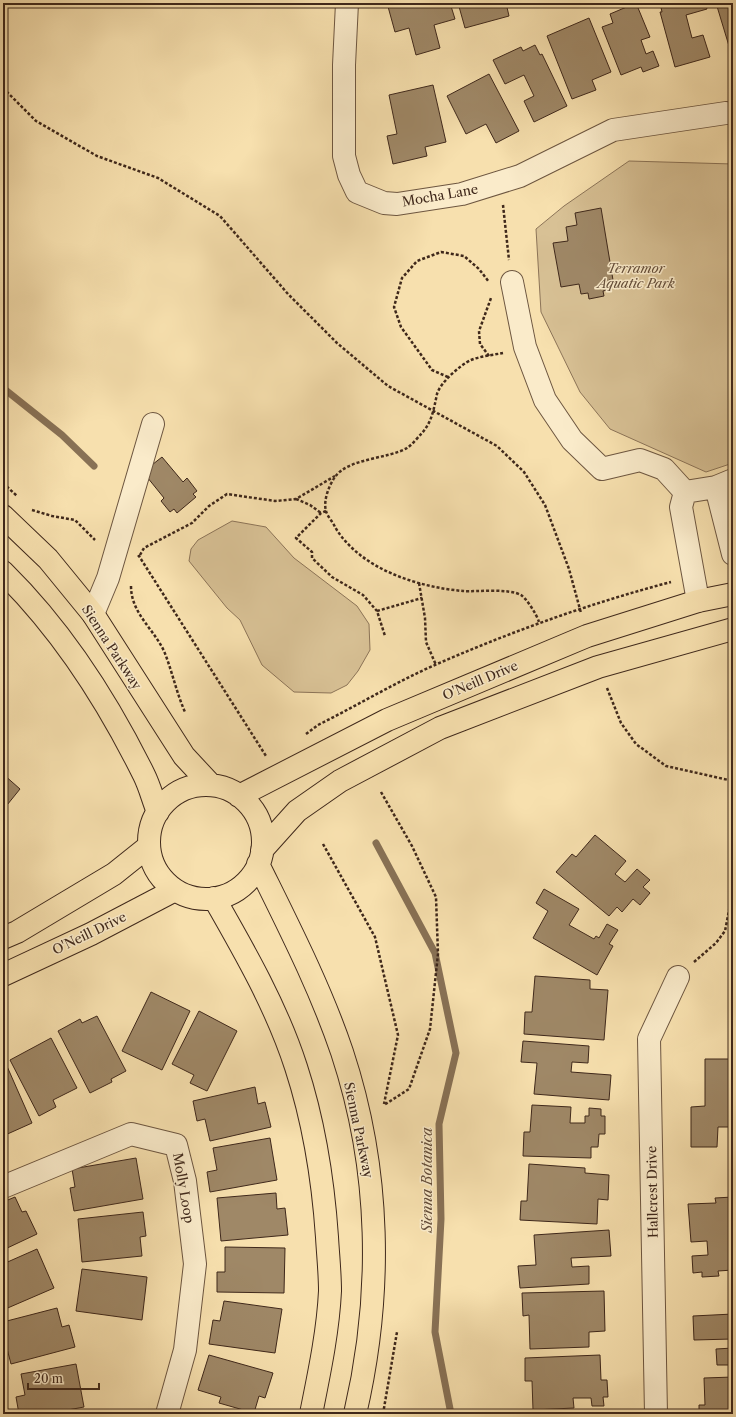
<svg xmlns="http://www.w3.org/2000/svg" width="736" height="1417" viewBox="0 0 736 1417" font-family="'Libre Caslon Text',serif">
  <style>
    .green { fill: #d8c195; stroke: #8c7458 }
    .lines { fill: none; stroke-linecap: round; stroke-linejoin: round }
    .stream { stroke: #887155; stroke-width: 7 }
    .building { fill: #9f8867; stroke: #3f281b }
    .minor-casing { stroke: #6d5640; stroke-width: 24 }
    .major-casing { stroke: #3f281b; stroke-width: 24 }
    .path { stroke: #3f281b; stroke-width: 2.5; stroke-dasharray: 3 2; stroke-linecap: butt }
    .minor { stroke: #faebca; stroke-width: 22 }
    .major { stroke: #f7e0ae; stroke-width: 22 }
    .labels { text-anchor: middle; stroke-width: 3; stroke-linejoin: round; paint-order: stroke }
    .street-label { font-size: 13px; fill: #3f281b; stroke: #faebca }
    .park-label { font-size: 13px; font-style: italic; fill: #654e3a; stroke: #faebca }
    .water-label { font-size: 14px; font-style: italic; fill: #634c38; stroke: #faebca }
  </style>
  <rect width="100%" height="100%" fill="#f7e0ae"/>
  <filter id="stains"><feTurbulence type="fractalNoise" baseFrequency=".005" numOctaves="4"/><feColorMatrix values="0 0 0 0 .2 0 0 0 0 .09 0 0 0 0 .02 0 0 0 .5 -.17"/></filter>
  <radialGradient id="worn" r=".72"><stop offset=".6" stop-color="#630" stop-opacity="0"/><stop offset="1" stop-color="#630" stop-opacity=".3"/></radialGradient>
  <path class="green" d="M629,161L733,164V463L706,472L610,429L580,392L541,312L536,229L564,206Z
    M232,521L266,527L294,558L357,606L369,624L370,650L358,671L347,685L331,693L294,692L262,665L240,620L227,608L189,561L191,549L198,540Z"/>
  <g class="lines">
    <path class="stream" d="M3,388L62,435L94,466
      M376,843L435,953L456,1053L439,1124L441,1219L435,1332L451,1414"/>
  </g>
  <path class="building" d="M387,3H450L455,19L434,25L440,48L416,55L409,28L395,32Z
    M458,3H506L509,16L465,28Z
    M636,3L650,37L641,40L646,54L653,51L659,66L643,72L641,67L621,75L602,27L613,23L610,14Z
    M660,3H705L707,9L686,15L692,38L703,35L710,57L675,67L660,12H662Z
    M716,3H733V44L729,46Z
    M589,18L611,72L592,80L596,90L572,99L547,36Z
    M535,45L540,55L542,54L567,106L534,122L524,101L534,96L524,75L505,84L493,60L521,47L523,51Z
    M489,74L519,131L496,143L486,124L466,134L447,96Z
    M433,85L446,142L425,147L427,156L393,164L387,136L397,134L389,95Z
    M601,208L613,280H609L611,289L603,291L604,296L589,299L588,293L581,294L579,284L561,287L553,243L568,241L566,227L577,225L575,213Z
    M162,457L183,482L187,478L197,491L193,494L196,497L177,513L174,509L170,512L161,501L164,498L143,472Z
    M3,774L20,789L3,810Z
    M595,835L626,861L615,874L625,882L637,869L650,880L643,887L650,893L640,905L633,899L622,912L617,907L609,916L556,872L572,854L576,857Z
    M544,889L579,909L569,925L594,939L596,936L599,938L607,924L618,930L609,944L613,946L597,975L533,938L548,911L536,903Z
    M535,976L590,980V989L608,990L604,1040L524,1034L525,1012H532Z
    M151,992L190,1011L162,1070L122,1051Z
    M199,1011L237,1031L207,1091L190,1083L194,1075L172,1064Z
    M97,1016L126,1071L111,1079L112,1082L90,1093L58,1031L80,1019L82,1023Z
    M51,1038L77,1088L53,1100L56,1107L39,1116L10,1060Z
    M523,1041L589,1046L588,1063L572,1062L571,1072L611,1075L609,1100L534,1094L537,1063L521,1062Z
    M705,1059H733V1127H718L717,1147H691V1107L705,1106Z
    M6,1064L32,1123L3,1136V1065Z
    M255,1087L258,1104L265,1102L271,1127L210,1141L205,1119L197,1121L193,1101Z
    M532,1105L571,1107L570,1123H585V1116H589V1108L601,1109V1116H605V1134H599L598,1147H591V1158L523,1156L524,1132H530Z
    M270,1138L277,1180L210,1192L207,1172L217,1170L213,1148Z
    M136,1158L143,1199L74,1211L70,1188L75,1187L72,1169Z
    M529,1164L585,1168V1173L609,1175L608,1200L598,1199L597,1224L520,1220L521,1201H527Z
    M276,1193L277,1209L285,1208L288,1235L221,1241L217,1198Z
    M15,1197L22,1212L26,1211L37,1234L3,1250V1202Z
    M733,1197V1270L718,1271L719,1276L702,1277V1272L693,1273L692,1256L708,1255L707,1241L691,1242L688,1204L716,1203L715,1198Z
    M143,1212L146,1236L140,1237L142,1256L82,1262L78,1219Z
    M609,1230L611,1256L571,1258L572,1267L589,1266V1284L520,1288L518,1266L536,1265L534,1235Z
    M225,1247L285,1248L284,1293L217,1292V1272H225Z
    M37,1249L54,1288L3,1310V1264Z
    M82,1269L147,1277L142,1320L76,1311Z
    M604,1291L605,1331L589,1332V1347L530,1349L529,1315L523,1316L522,1293Z
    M224,1301L282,1309L275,1353L209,1344L213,1320L220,1321Z
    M57,1308L62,1327L69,1325L75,1347L11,1364L3,1333V1322Z
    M733,1314V1365H717L716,1349L733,1348L732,1339L694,1340L693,1316Z
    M209,1355L273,1373L265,1398L259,1396L254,1413L219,1403L221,1397L198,1390Z
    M600,1355L601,1380H607L608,1397H603L604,1406H592L591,1398H573L574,1408L533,1410L532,1381H525V1358Z
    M76,1364L84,1407L46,1414H19L16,1397L25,1395L21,1374Z
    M733,1377V1410L723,1411V1414H699V1405H705L704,1378Z"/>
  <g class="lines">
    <g class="minor-casing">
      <path id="minor" d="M347,3L344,65V156L349,175L357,192L384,203L397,204L462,194L520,176L613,130L726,113
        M512,282L525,347L545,400L572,440L602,469L640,460L664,469L685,492L716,487L733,480
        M716,487L733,554
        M685,492L681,507L698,601
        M93,614L108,578L153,424
        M3,1187L131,1134L176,1145L185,1181L195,1264L185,1350L167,1414
        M656,1414L649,1039L678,977"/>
    </g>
    <g class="major-casing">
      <path id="major" d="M3,516L48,559L93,614L184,756L211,785
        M3,572C61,629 108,702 144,775C150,787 153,800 158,812
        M149 842a57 57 0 1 1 114 0a57 57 0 1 1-114 0Z
        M239,796L387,720L587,636L698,601L733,594
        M262,850L297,811L340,781L440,728L598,667L733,629
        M258,864C288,925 320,987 342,1052C381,1170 383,1294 355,1414
        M214,898C245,952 277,1008 296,1067C314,1122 323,1179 327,1237C328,1255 330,1273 330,1291C328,1332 319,1374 311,1414
        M3,938L17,932L114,874L149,846
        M3,975L91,934L175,890"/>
    </g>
    <path class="path" d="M3,88L36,121L97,156L158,178L220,216L288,294L337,343L388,386L497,446L524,472L545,505L569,569L581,613
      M503,205L509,260
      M503,353C493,355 481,356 471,360C460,365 440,383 437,394C434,408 432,422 422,433C418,437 413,444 407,448C388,459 348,458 335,477C329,485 323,501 326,511C327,516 333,522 335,527C360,569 417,587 463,591C478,592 508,588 521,595C527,599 537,615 539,622
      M489,356L480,344L479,331L491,298
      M448,377L432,370L401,327L394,307L402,278L417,261L441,252L464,256L479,269L489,282
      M3,483L17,496
      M296,499L310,505L321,513
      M32,510L52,516L75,520L95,540
      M326,511L321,513L296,538L312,552V558L332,577L363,595L377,611L385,636
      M140,555L144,548L192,523L209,506L227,494L275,501L296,499L335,476
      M138,557L139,556L266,756
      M419,583L425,618L426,642L436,665
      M131,586C131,615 157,631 166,656C173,675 177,694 185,712
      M377,611L422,598
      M607,688L621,723L636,744L666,766L733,781
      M306,734L318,725C358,705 396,682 437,664C513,631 591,603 671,582
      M381,792L412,846L436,897L438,954L430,1029L409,1089L384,1105
      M323,844L375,937L398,1035L384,1104
      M694,962L716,943L725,931L733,890
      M383,1414L397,1332"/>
    <use href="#minor" class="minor"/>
    <use href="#major" class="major"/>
  </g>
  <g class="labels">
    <g class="street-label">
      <text transform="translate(440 195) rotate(-10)" y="5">Mocha Lane</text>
      <text transform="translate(112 647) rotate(57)" y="5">Sienna Parkway</text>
      <text transform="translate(480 680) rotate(-23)" y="5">O'Neill Drive</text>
      <text transform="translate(89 933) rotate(-26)" y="5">O'Neill Drive</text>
      <text transform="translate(359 1130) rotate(78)" y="5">Sienna Parkway</text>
      <text transform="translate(184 1188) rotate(80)" y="5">Molly Loop</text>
      <text transform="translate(652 1192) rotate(-91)" y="5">Hallcrest Drive</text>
    </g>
    <g class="park-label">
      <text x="636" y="273">Terramor<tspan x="636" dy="15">Aquatic Park</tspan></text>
    </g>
    <g class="water-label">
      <text transform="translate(427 1180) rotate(-90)" y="5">Sienna Botanica</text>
    </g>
  </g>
  <rect width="736" height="1417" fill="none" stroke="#f7e0ae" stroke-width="16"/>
  <rect x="4" y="4" width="728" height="1409" fill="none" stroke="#3f281b" stroke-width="2"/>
  <rect x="8" y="8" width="720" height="1401" fill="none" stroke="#3f281b"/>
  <path d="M28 1383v6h71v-6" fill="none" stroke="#3f281b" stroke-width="2"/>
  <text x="34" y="1383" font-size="12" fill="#3f281b" stroke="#faebca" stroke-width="3" paint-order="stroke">20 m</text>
  <rect width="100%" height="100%" filter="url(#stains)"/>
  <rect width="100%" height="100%" fill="url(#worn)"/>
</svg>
